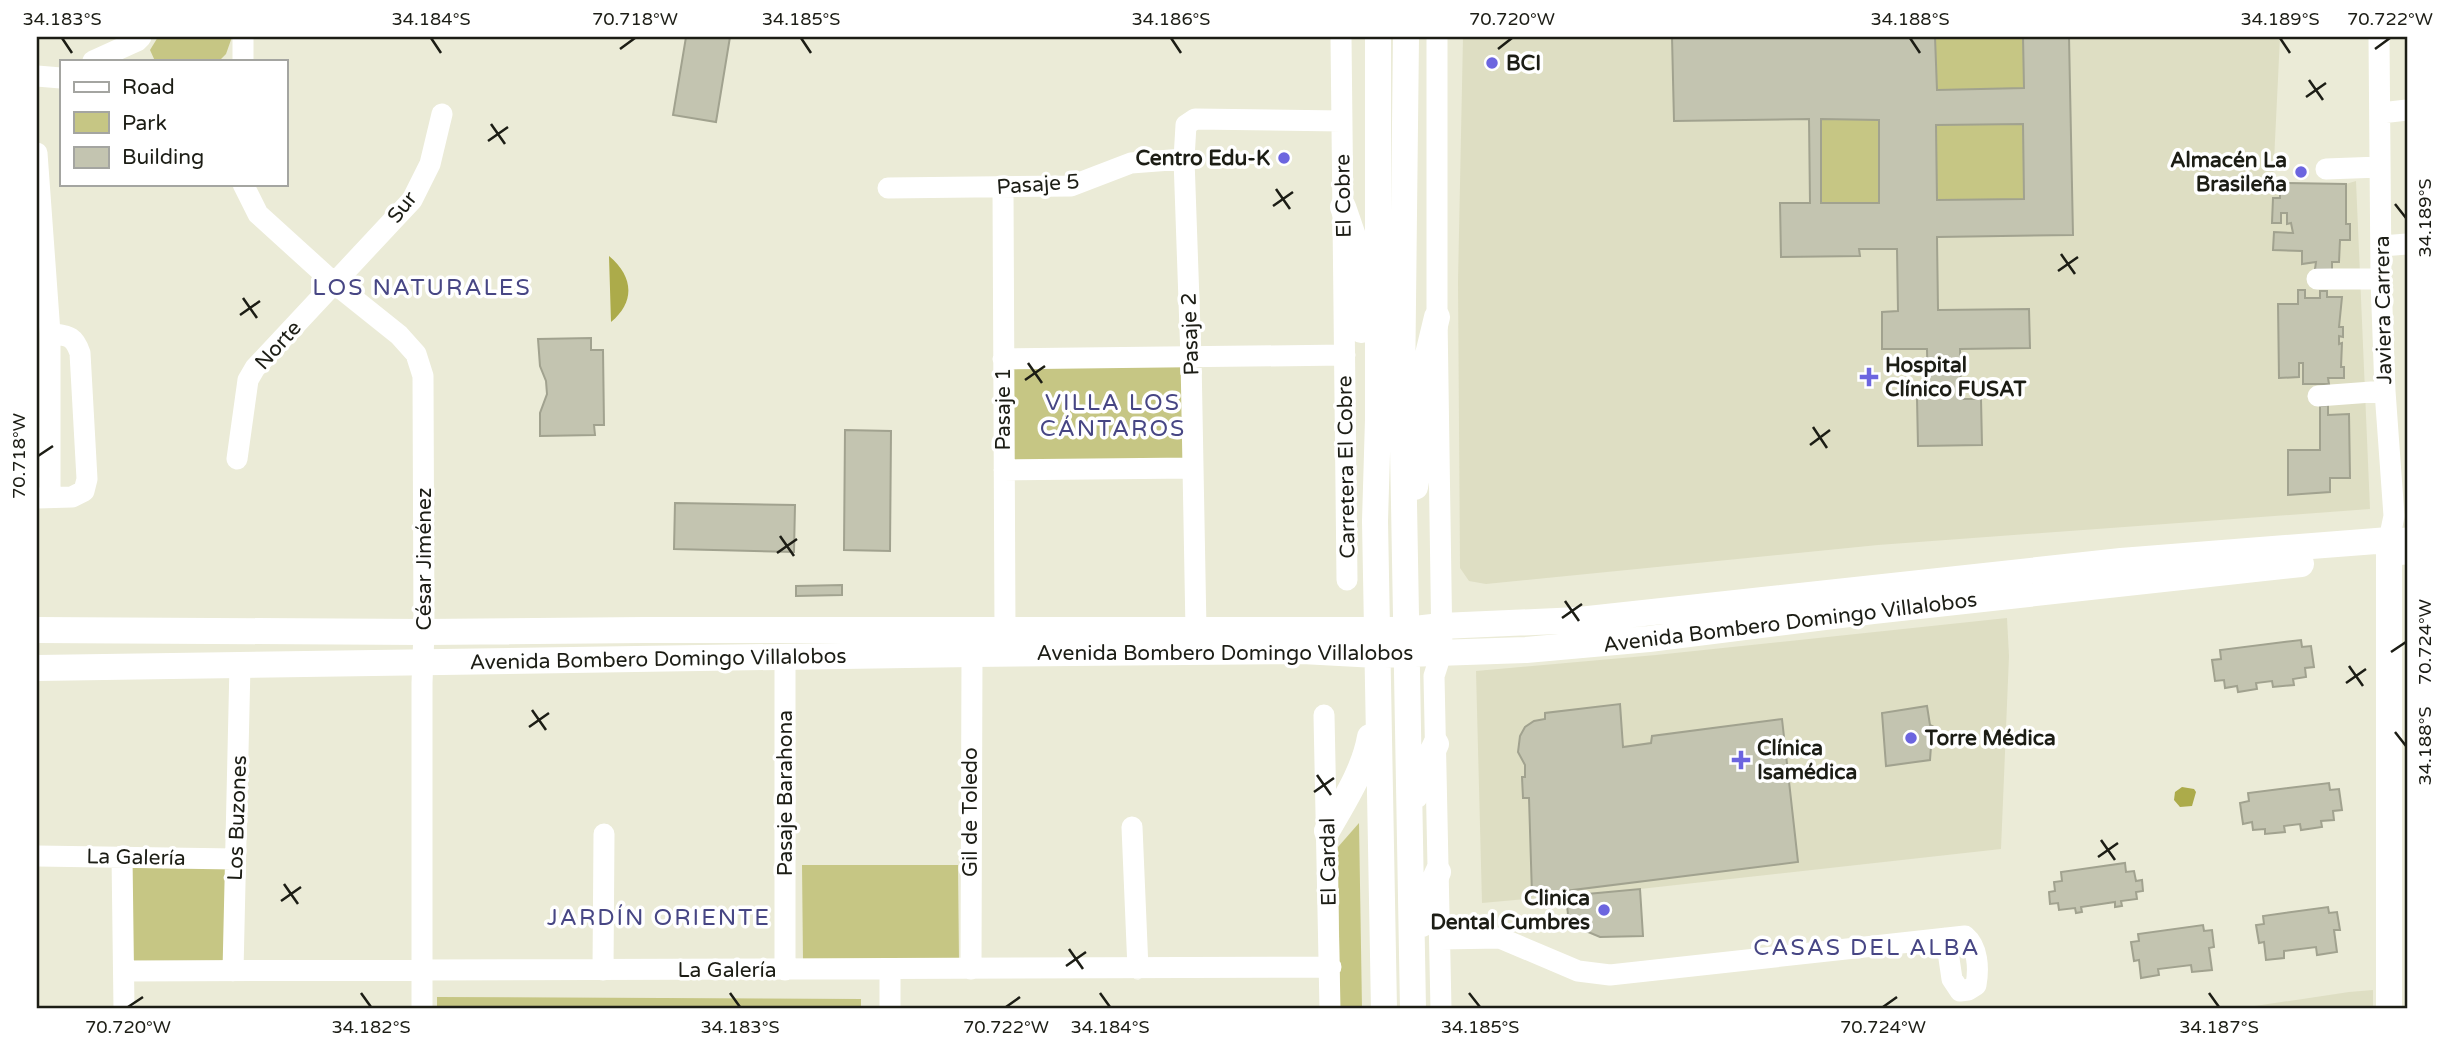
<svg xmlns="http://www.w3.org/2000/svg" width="2444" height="1046" viewBox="0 0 2444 1046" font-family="'Varela Round',sans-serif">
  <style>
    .built { fill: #dedec3 }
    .green { fill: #c6c684 }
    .water { fill: #acab4a }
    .building { fill: #c3c4b0; stroke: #a1a28f; stroke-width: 2; fill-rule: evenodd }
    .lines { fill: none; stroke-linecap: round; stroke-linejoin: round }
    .minor { stroke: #fff; stroke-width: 21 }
    .major { stroke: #fff; stroke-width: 26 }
    .ticks { fill: none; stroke: #1c1d15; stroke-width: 2.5 }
    .poi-dot { fill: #6c65df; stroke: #fff; stroke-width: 2.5 }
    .labels { text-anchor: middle; stroke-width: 7; stroke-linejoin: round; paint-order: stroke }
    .poi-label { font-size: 21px; font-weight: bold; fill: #1c1d15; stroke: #fff; text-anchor: start }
    .street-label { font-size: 21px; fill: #1c1d15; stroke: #fff }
    .neighbourhood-label { font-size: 23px; letter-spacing: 2px; fill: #474684; stroke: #fff }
    .neatline { fill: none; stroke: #1c1d15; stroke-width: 2.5 }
    .ticks-label { font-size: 18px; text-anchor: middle; fill: #1c1d15 }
  </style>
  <rect width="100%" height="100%" fill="#ebebd7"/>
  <path class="built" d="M1463,37H2280L2273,182L2346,184L2356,181L2370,509L1878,545L1486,584L1469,581L1460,568L1458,282Z
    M2007,618L2009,656L2001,849L1640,889L1482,903L1476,671L1656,655Z
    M2373,990V1009H2235L2349,992Z"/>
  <path class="green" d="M158,37H232L226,54L219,61H155L150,50Z
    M1935,37H2023L2024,88L1937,90Z
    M1821,119L1879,120V203H1821Z
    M2023,124L2024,199L1937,200L1936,125Z
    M1182,361L1183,466L1009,467L1008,363Z
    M1359,823L1362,1009H1340L1338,847Z
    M128,863L229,864L225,965L128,964Z
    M802,865H958L959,961H803Z
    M437,997L861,999V1009H437Z"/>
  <path class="water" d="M609,256C634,277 635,302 611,322Z
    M2182,787L2194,789L2196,792L2192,806L2180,807L2174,800L2175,792Z"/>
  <path class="building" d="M686,37H730L716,122L673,115Z
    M1672,37H1935L1937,90L2024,88L2023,37H2069L2073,235L1937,237L1938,310L2029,309L2030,348L1960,349L1961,399H1981L1982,445L1918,446L1917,398H1928L1927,349H1882V312L1898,311L1897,249H1859L1860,256L1781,257L1780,203H1810L1809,119L1674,121ZM1821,119L1879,120V203H1821ZM2023,124L2024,199L1937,200L1936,125Z
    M2280,183L2346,184V224H2350V240H2340L2339,262H2332V270L2315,269L2316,262L2302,264V251L2273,250L2274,232L2293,233L2291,223L2287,224V213H2281V223H2272L2273,198H2280Z
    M2298,290H2305V298H2320V291H2327V297H2342L2339,327H2343V337L2339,336V344L2342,343L2341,367H2344V378H2328L2329,384H2303V363H2299V377L2279,378L2278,304H2298Z
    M591,338V350H603L604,425H594L595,435L540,436V413L547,394L546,381L540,366L538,339Z
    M2328,405V415L2349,414L2350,478H2330V492L2288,495V450H2320V406Z
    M845,430L891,431L890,551L844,550Z
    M675,503L795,505L794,552L674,549Z
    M842,585V595L796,596V586Z
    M2301,640L2302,647L2311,646L2314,667L2305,668L2306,677L2293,679L2294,685L2273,687L2272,681L2256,683L2257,689L2238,692L2237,686L2225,688L2224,680L2215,681L2212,660L2221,659L2220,650Z
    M1620,704L1623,747L1651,743L1652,736L1782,719L1798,862L1532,895L1529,798H1523L1522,777H1525V765L1518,752L1520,736L1525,727L1534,721L1545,719V713Z
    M1927,706L1930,725L1940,730L1938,740L1931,746L1930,760L1886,766L1882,713Z
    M2329,783L2330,790L2339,789L2342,810L2333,811L2334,820L2321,821L2322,827L2301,830L2300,824L2284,826L2285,832L2265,834V829L2253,830L2252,822L2243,824L2240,803L2249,801L2248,793Z
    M2125,863L2126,872L2134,871L2136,881L2142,880L2143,891L2136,892L2137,899L2121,901L2122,906L2115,907V902L2081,907L2082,912L2076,913L2075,908L2059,910L2058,903L2050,904L2049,892L2055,891L2054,882L2062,881L2061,872Z
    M1640,889L1643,936L1600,937L1569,924L1566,896Z
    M2328,907L2329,913L2337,912L2340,930H2334L2337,952L2317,955L2316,947L2284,951V958L2266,960L2264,942L2259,943L2256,925L2264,924L2263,916Z
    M2203,925L2204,931L2212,930L2214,947L2209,948L2212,970L2192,972L2191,965L2158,969L2159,975L2141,978L2139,960L2134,961L2131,942L2139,941L2138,934Z"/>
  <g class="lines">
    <path class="minor" d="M243,37V61
      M1341,37L1347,580
      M1437,37V317L1442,651L1434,676L1441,1009
      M2379,37L2381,279L2385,391L2394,516L2389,540L2407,538
      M93,61L137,41L141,37
      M37,76L61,78
      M2381,113L2407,110
      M37,153L50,333C68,336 74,335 80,353L87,479L84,491L72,497L37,498
      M2326,169L2380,167
      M243,184L258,214L334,283L399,335L416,354L423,376L424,632L422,683V1009
      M888,188L1071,186L1131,163L1184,159
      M1003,188L1005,630
      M2382,246L2407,244
      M2317,279H2381
      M1003,359L1345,355
      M2318,396L2385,391
      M237,459L248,380L255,368L412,200L430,164L442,114
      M1004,470L1192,468
      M50,498V333
      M2389,555L2407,554
      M1196,630L1191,358L1184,159L1186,125L1195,119L1342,121
      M785,658V970
      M1324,715L1330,1009
      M1132,827L1138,969
      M37,856L235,859
      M122,856L124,1009
      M1440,939L1500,938L1578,971L1610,975L1965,936C1978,947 1979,968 1976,985L1968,990L1960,991L1952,979L1946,938
      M971,969L972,654
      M603,970L604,834
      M124,971L1331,967
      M233,971L240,665
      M890,1009V969"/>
    <path class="major" d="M1378,37V420L1375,521L1384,1009
      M1406,37L1402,391L1413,1009
      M1343,207L1354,239L1361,330
      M1415,487L1421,452L1423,375L1437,317
      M37,630L424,632L645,630H1406L1441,626L1579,620L2121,561L2389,540V1009
      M37,668L972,654L1302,651L1377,655L1526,650L1649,639L1873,611L2301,564
      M1415,796L1417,784L1436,744
      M1327,831C1344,801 1364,771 1370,737
      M1422,924L1430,890L1438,872"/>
  </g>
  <path class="ticks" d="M62,38L72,53M431,38L441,53M801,38L811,53M1171,38L1181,53M1910,38L1920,53M2280,38L2290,53M620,49L635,38M1498,49L1512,38M2375,49L2390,38M2309,80L2323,100M2306,97L2326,83M491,124L505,144M488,141L508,127M1276,189L1290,209M2395,204L2406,218M1273,206L1293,192M2061,254L2075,274M2058,271L2078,257M243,298L257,318M240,315L260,301M1028,363L1042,383M1025,380L1045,366M1813,427L1827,448M1810,445L1830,430M38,456L53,446M780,536L794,556M777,553L797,539M1565,601L1579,621M1562,618L1582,604M2391,652L2406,642M2349,666L2363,686M2346,683L2366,669M532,710L546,730M529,727L549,713M2395,732L2406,746M1317,775L1331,795M1314,792L1334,778M2101,840L2115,860M2098,857L2118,843M284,884L298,904M281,901L301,887M1069,949L1083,969M1066,966L1086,952M361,993L371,1007M730,993L740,1007M1100,993L1110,1007M1469,993L1480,1007M2209,993L2219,1007M128,1007L143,997M1006,1007L1020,997M1883,1007L1897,997"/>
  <g class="poi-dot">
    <circle cx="1492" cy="63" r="7"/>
    <circle cx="1284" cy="158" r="7"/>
    <circle cx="2301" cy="172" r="7"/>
    <path d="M1865.5 366.5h7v7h7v7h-7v7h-7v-7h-7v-7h7z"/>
    <circle cx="1911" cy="738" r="7"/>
    <path d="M1737.5 749.5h7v7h7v7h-7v7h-7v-7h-7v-7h7z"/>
    <circle cx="1604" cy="910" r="7"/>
  </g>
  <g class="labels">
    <g class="poi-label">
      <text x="1506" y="70">BCI</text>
      <text x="1270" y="165" text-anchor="end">Centro Edu-K</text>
      <text x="2287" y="167" text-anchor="end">Almacén La<tspan x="2287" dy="24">Brasileña</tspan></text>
      <text x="1885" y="372">Hospital<tspan x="1885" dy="24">Clínico FUSAT</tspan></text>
      <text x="1925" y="745">Torre Médica</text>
      <text x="1757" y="755">Clínica<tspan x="1757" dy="24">Isamédica</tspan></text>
      <text x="1590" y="905" text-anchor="end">Clinica<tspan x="1590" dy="24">Dental Cumbres</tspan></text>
    </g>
    <g class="street-label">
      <text transform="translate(1038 184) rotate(-4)" y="7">Pasaje 5</text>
      <text transform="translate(1343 196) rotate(-91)" y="7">El Cobre</text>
      <text transform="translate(402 207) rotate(-52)" y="7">Sur</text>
      <text transform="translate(2383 310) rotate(-91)" y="7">Javiera Carrera</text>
      <text transform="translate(1190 334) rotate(-92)" y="7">Pasaje 2</text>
      <text transform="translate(278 345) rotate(-48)" y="7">Norte</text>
      <text transform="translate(1003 409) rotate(-90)" y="7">Pasaje 1</text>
      <text transform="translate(1346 467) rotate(-91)" y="7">Carretera El Cobre</text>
      <text transform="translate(424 559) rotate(-90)" y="7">César Jiménez</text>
      <text transform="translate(1790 622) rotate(-7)" y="7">Avenida Bombero Domingo Villalobos</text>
      <text x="1225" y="660">Avenida Bombero Domingo Villalobos</text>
      <text transform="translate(658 659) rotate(-1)" y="7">Avenida Bombero Domingo Villalobos</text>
      <text transform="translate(785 793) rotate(-90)" y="7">Pasaje Barahona</text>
      <text transform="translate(970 812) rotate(-90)" y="7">Gil de Toledo</text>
      <text transform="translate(237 818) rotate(-88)" y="7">Los Buzones</text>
      <text transform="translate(136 857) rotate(1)" y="7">La Galería</text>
      <text transform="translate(1328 862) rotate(-91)" y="7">El Cardal</text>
      <text x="727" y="977">La Galería</text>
    </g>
    <g class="neighbourhood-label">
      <text x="422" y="295">LOS NATURALES</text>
      <text x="1113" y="410">VILLA LOS<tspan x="1113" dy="26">CÁNTAROS</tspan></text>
      <text x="659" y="925">JARDÍN ORIENTE</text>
      <text x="1867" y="955">CASAS DEL ALBA</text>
    </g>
  </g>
  <rect width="2444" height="1046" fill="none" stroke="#ffffff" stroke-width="77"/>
  <rect x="60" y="60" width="228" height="126" fill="#ffffff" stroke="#a4a5a1" stroke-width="2"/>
  <rect x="74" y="82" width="35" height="10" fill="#ffffff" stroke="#a4a5a1" stroke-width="2"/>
  <text x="122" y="94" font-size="21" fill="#1c1d15">Road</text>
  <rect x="74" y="112" width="35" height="21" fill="#c6c684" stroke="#a4a5a1" stroke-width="2"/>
  <text x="122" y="130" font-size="21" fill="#1c1d15">Park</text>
  <rect x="74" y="147" width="35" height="21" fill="#c3c4b0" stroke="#a4a5a1" stroke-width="2"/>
  <text x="122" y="164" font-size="21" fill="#1c1d15">Building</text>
  <rect x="38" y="38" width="2368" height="969" class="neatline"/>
  <g class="ticks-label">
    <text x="62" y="25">34.183°S</text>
    <text x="431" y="25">34.184°S</text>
    <text x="635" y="25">70.718°W</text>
    <text x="801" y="25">34.185°S</text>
    <text x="1171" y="25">34.186°S</text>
    <text x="1512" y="25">70.720°W</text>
    <text x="1910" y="25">34.188°S</text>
    <text x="2280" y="25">34.189°S</text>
    <text x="2390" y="25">70.722°W</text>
    <text transform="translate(2425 218) rotate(-90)" y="6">34.189°S</text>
    <text transform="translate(19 456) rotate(-90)" y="6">70.718°W</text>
    <text transform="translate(2425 642) rotate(-90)" y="6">70.724°W</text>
    <text transform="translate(2425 746) rotate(-90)" y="6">34.188°S</text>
    <text x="128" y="1033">70.720°W</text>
    <text x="371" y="1033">34.182°S</text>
    <text x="740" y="1033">34.183°S</text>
    <text x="1006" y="1033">70.722°W</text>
    <text x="1110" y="1033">34.184°S</text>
    <text x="1480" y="1033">34.185°S</text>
    <text x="1883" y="1033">70.724°W</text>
    <text x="2219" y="1033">34.187°S</text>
  </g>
</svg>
